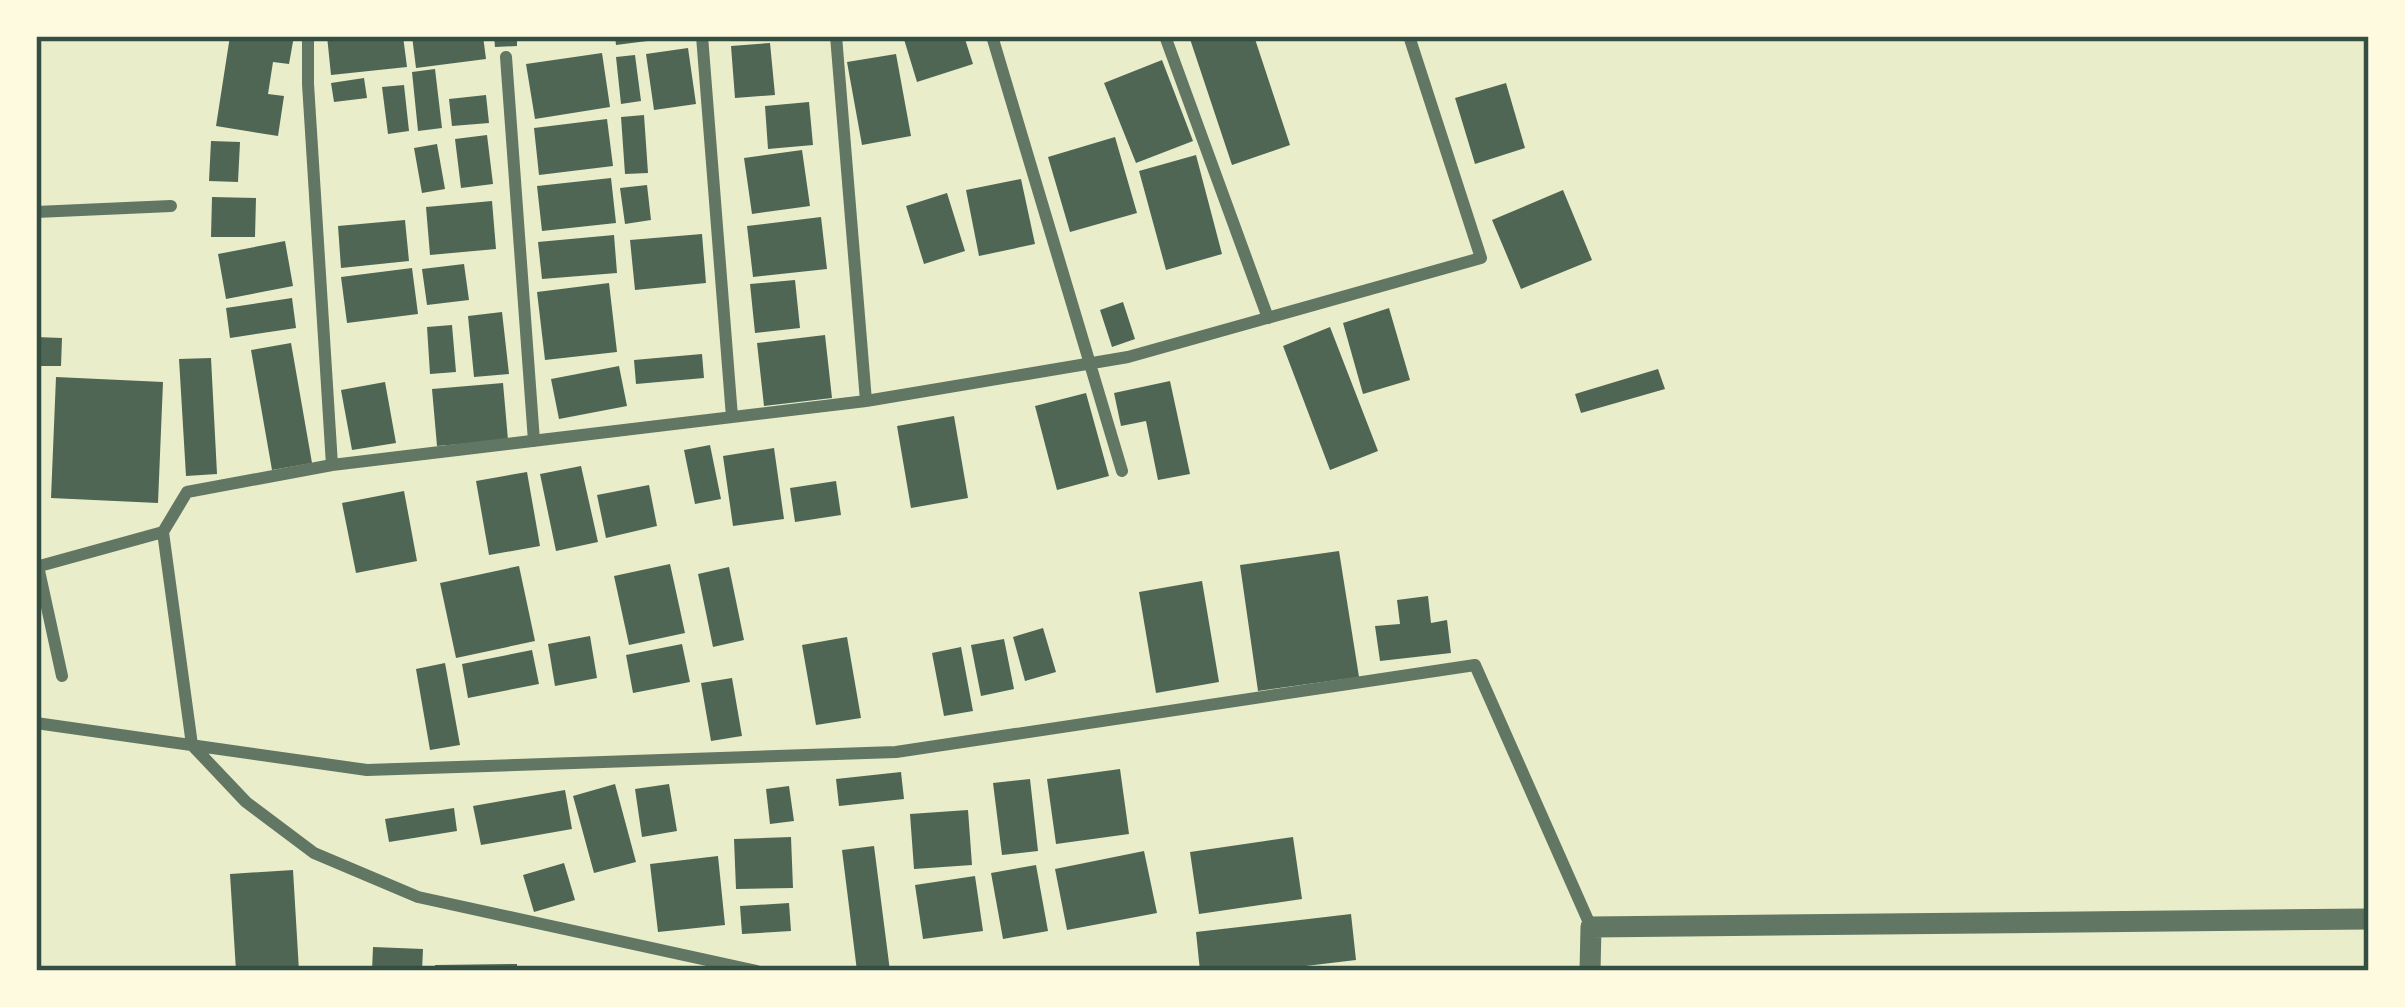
<svg xmlns="http://www.w3.org/2000/svg" width="2405" height="1007" viewBox="0 0 2405 1007" font-family="Roboto,sans-serif">
  <style>
    .building { fill: #4f6655 }
    .lines { fill: none; stroke-linecap: round; stroke-linejoin: round }
    .minor { stroke: #617663; stroke-width: 12 }
    .tertiary { stroke: #617663; stroke-width: 21 }
    .neatline { fill: none; stroke: #344e41; stroke-width: 4.5 }
  </style>
  <rect width="100%" height="100%" fill="#e9edc9"/>
  <path class="building" d="M230,36H294L289,64L273,62L268,94L284,96L278,136L216,126Z
    M327,36H403L407,67L331,75Z
    M412,36H483L486,59L416,68Z
    M494,36H517V46L495,47Z
    M615,36H663V39L616,45Z
    M903,36H964L973,64L917,82Z
    M1189,36H1254L1290,145L1232,165Z
    M770,43L775,95L735,98L731,46Z
    M688,48L696,104L654,110L646,54Z
    M602,53L610,107L535,119L526,64Z
    M896,54L911,136L862,145L847,62Z
    M635,55L641,101L621,104L616,57Z
    M1162,60L1193,141L1136,163L1104,83Z
    M435,69L442,128L418,131L412,72Z
    M364,78L367,98L334,102L331,83Z
    M1506,83L1525,148L1475,164L1455,98Z
    M404,85L409,131L388,134L382,87Z
    M486,95L489,123L452,126L449,99Z
    M809,102L813,145L768,149L765,106Z
    M644,115L648,173L625,174L621,117Z
    M607,119L613,166L539,175L534,128Z
    M487,135L493,184L461,188L455,139Z
    M1115,137L1137,213L1070,232L1048,157Z
    M211,141L240,142L238,182L209,181Z
    M437,144L445,189L422,193L414,148Z
    M802,150L810,206L752,214L744,158Z
    M1196,155L1222,254L1166,270L1139,171Z
    M611,178L616,223L542,231L537,186Z
    M1021,179L1035,244L979,256L966,190Z
    M647,185L651,220L625,224L620,188Z
    M1563,190L1592,260L1521,289L1492,220Z
    M947,193L965,251L924,264L906,206Z
    M212,197L256,198L255,237H211Z
    M492,201L496,249L430,255L426,207Z
    M821,217L827,269L753,277L747,226Z
    M405,220L409,261L341,268L338,226Z
    M702,234L706,283L635,290L630,240Z
    M614,235L617,273L542,279L538,242Z
    M285,241L293,286L226,299L218,254Z
    M464,264L469,300L427,305L422,269Z
    M412,268L418,314L347,323L341,277Z
    M795,280L800,328L755,333L750,284Z
    M609,283L617,352L545,360L537,292Z
    M292,298L296,328L230,338L226,308Z
    M1123,302L1135,339L1112,347L1100,310Z
    M1389,308L1410,380L1363,394L1343,323Z
    M502,312L509,374L474,377L468,316Z
    M452,325L456,372L430,374L427,327Z
    M1330,327L1378,451L1330,470L1283,346Z
    M825,335L832,398L764,406L757,343Z
    M36,337L62,338L61,366H36Z
    M291,343L312,463L272,470L251,350Z
    M702,354L704,378L636,384L634,360Z
    M211,358L217,474L186,476L179,359Z
    M619,366L627,406L559,419L551,379Z
    M1658,369L1665,389L1581,413L1575,394Z
    M56,377L163,382L158,503L51,498Z
    M1170,381L1190,474L1158,480L1146,421L1121,426L1114,393Z
    M385,382L396,443L352,450L341,390Z
    M503,383L508,440L437,446L432,389Z
    M1086,393L1109,476L1057,490L1035,406Z
    M954,416L968,498L911,508L897,426Z
    M710,445L721,499L695,504L684,450Z
    M774,448L784,519L733,526L723,456Z
    M581,466L598,542L556,551L540,474Z
    M527,472L540,546L489,555L476,481Z
    M836,481L841,515L795,522L790,488Z
    M649,485L657,526L606,538L597,495Z
    M404,491L417,561L356,573L342,503Z
    M1339,551L1359,677L1258,691L1240,565Z
    M670,564L685,633L629,645L614,576Z
    M519,566L535,641L456,658L440,583Z
    M729,567L744,640L713,647L698,574Z
    M1202,581L1219,682L1156,693L1139,592Z
    M1428,596L1431,623L1447,620L1451,653L1380,661L1375,626L1400,624L1397,600Z
    M1043,628L1056,672L1025,681L1013,637Z
    M590,636L597,678L555,686L548,644Z
    M847,637L861,718L816,725L802,645Z
    M1004,639L1014,689L981,696L971,645Z
    M682,644L690,682L633,693L626,655Z
    M961,647L973,711L944,716L932,653Z
    M532,650L539,684L468,698L462,664Z
    M445,663L460,745L430,750L416,669Z
    M732,678L742,736L711,741L701,683Z
    M1120,769L1129,834L1056,844L1047,779Z
    M901,772L904,799L839,806L836,779Z
    M1030,779L1038,851L1002,855L993,783Z
    M615,784L636,862L594,873L573,796Z
    M669,784L677,831L642,837L635,789Z
    M789,786L794,821L770,824L766,789Z
    M565,790L572,829L481,845L473,806Z
    M454,808L457,831L389,842L385,819Z
    M968,810L972,865L914,869L910,814Z
    M791,837L793,888L736,889L734,839Z
    M1293,837L1302,899L1199,914L1190,852Z
    M874,846L890,971H857L842,850Z
    M1144,851L1157,913L1067,930L1055,869Z
    M718,856L725,925L658,932L650,864Z
    M564,863L575,900L534,912L523,875Z
    M1036,865L1048,931L1003,939L991,873Z
    M293,870L299,971H236L230,874Z
    M975,876L983,931L923,939L915,885Z
    M789,903L791,931L742,934L740,906Z
    M1351,914L1356,960L1263,971H1200L1196,932Z
    M373,947L423,949L422,971H372Z
    M517,964V971H435V965Z"/>
  <g class="lines">
    <path class="minor" d="M308,36V84L332,465
      M702,36L732,417
      M836,36L866,401
      M992,36L1122,471
      M1165,36L1268,318
      M506,57L534,441
      M36,212L171,206
      M38,566L62,676
      M36,567L163,532
      M36,723L367,770L896,752L1475,665L1591,927
      M757,971L418,897L314,853L246,802L192,745L163,532L187,492L332,465L866,401L1128,357L1481,258L1409,36"/>
    <path class="tertiary" d="M1590,971L1591,927L2369,919"/>
  </g>
  <rect width="2405" height="1007" fill="none" stroke="#fefae0" stroke-width="78"/>
  <rect x="39" y="39" width="2327" height="929" class="neatline"/>
</svg>
